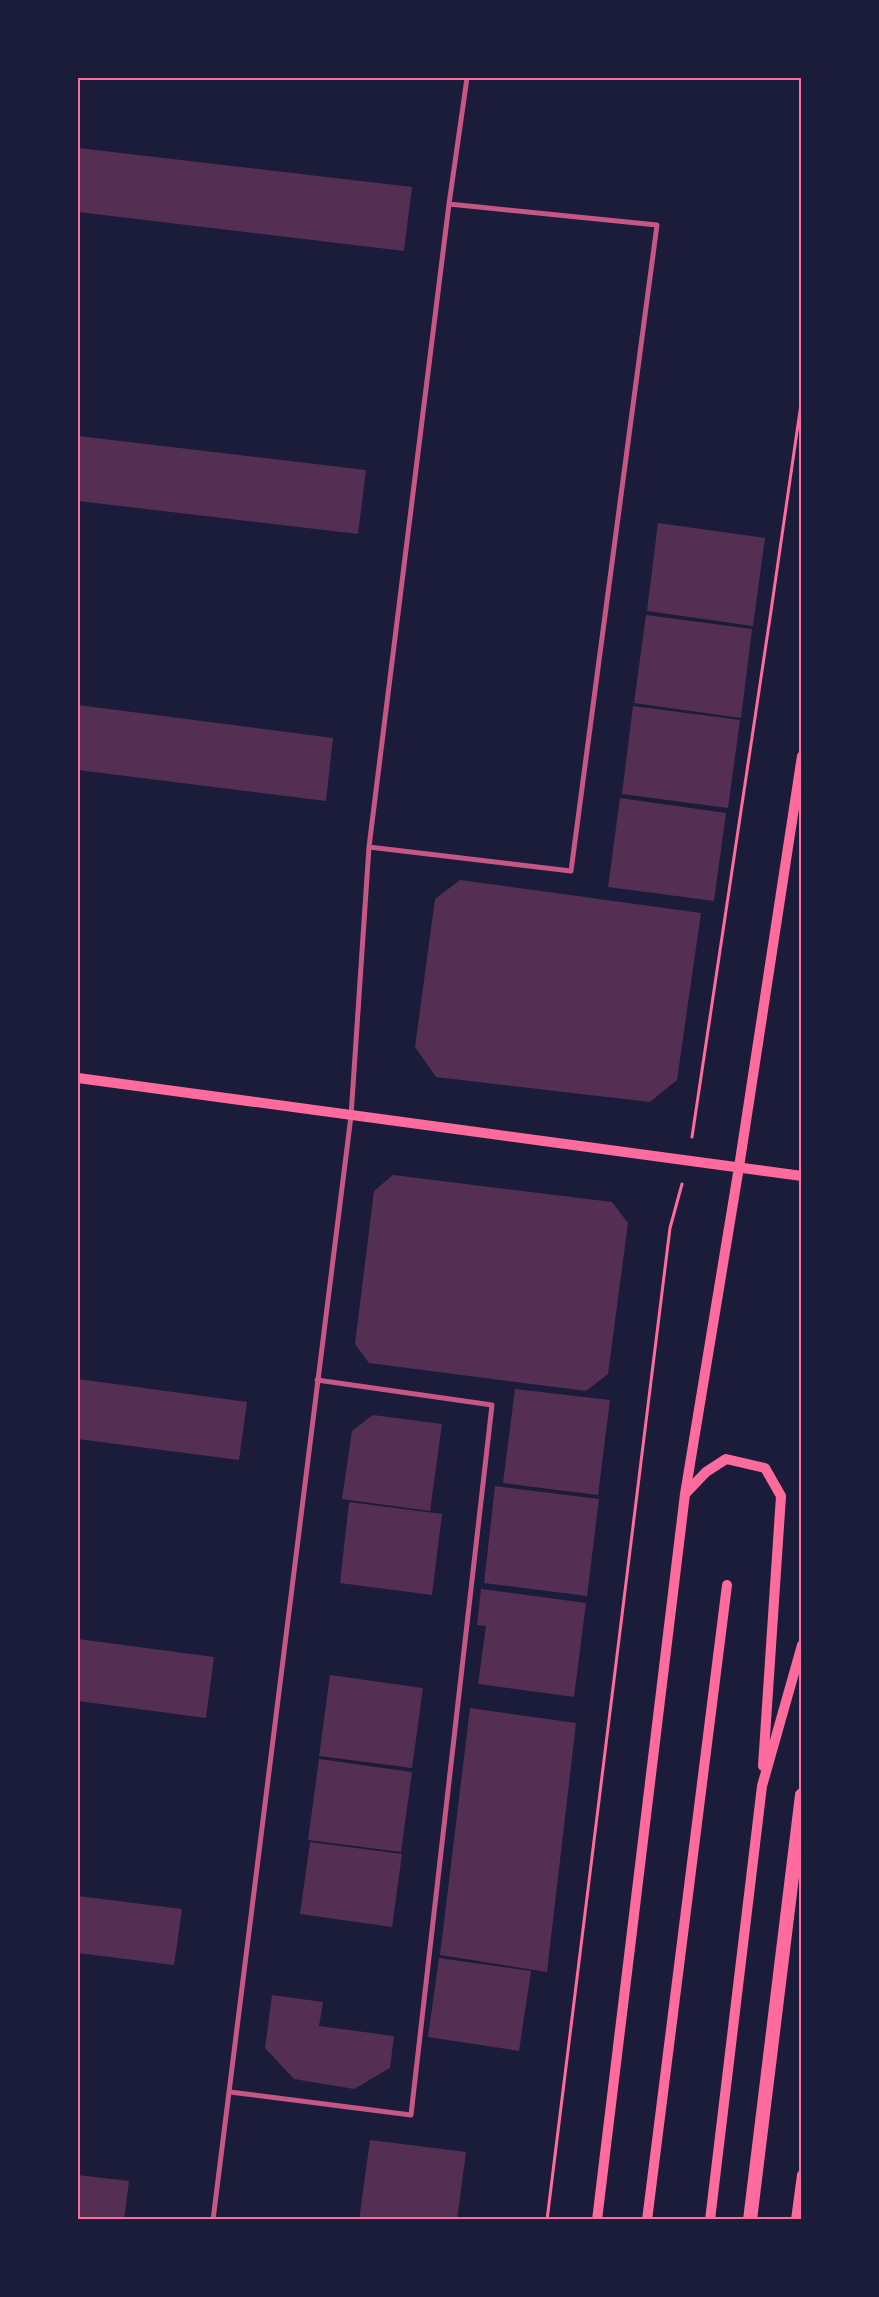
<svg xmlns="http://www.w3.org/2000/svg" width="879" height="2297" viewBox="0 0 879 2297" font-family="'Roboto Condensed',sans-serif">
  <style>
    .building { fill: #542f53 }
    .lines { fill: none; stroke-linecap: round; stroke-linejoin: round }
    .path { stroke: #ff6b9d; stroke-width: 3 }
    .minor { stroke: #c65784; stroke-width: 5 }
    .secondary { stroke: #ff6b9d; stroke-width: 10 }
    .trunk { stroke: #ff6b9d; stroke-width: 14 }
    .neatline { fill: none; stroke: #ff6b9d; stroke-width: 2 }
  </style>
  <rect width="100%" height="100%" fill="#1b1b3a"/>
  <path class="building" d="M78,148L412,187L404,251L78,212Z
    M78,436L366,470L358,534L78,501Z
    M658,523L765,538L753,626L647,611Z
    M646,615L752,629L741,718L634,703Z
    M78,705L333,738L326,801L78,770Z
    M633,706L740,720L728,808L622,794Z
    M620,798L726,813L714,901L608,887Z
    M460,880L701,913L677,1080L650,1102L436,1077L415,1047L435,899Z
    M393,1175L612,1202L628,1223L608,1374L586,1391L369,1363L355,1344L374,1191Z
    M78,1379L247,1402L239,1460L78,1439Z
    M515,1389L610,1400L598,1495L503,1483Z
    M373,1415L442,1424L430,1511L342,1499L352,1431Z
    M495,1486L599,1499L587,1596L484,1583Z
    M349,1502L442,1514L432,1595L340,1583Z
    M481,1589L586,1603L574,1697L478,1684L486,1626L477,1625Z
    M78,1639L214,1657L206,1718L78,1701Z
    M330,1675L423,1688L412,1768L319,1756Z
    M470,1708L576,1723L547,1972L440,1955Z
    M319,1759L412,1772L401,1852L308,1840Z
    M310,1842L402,1854L392,1927L300,1914Z
    M78,1896L182,1909L174,1965L78,1953Z
    M439,1958L531,1971L519,2051L428,2037Z
    M272,1995L323,2002L319,2026L394,2036L390,2068L354,2089L294,2079L265,2048Z
    M370,2140L466,2152L457,2220H359Z
    M78,2175L129,2181L124,2220H78Z"/>
  <g class="lines">
    <path class="path" d="M692,1137L771,611L802,397
      M547,2220L670,1228L682,1184"/>
    <path class="minor" d="M369,847L571,871L657,225L449,204
      M230,2092L411,2115L492,1405L317,1380
      M213,2220L351,1116L369,847L449,204L467,78"/>
    <path class="secondary" d="M78,1078L802,1176
      M685,1494L706,1472L726,1459L765,1468L781,1496L763,1766
      M597,2220L685,1494L739,1167L802,756
      M647,2220L727,1585
      M710,2220L762,1786L802,1645
      M796,2220L802,2175"/>
    <path class="trunk" d="M750,2220L802,1795"/>
  </g>
  <rect width="879" height="2297" fill="none" stroke="#1b1b3a" stroke-width="158"/>
  <rect x="79" y="79" width="721" height="2139" class="neatline"/>
</svg>
